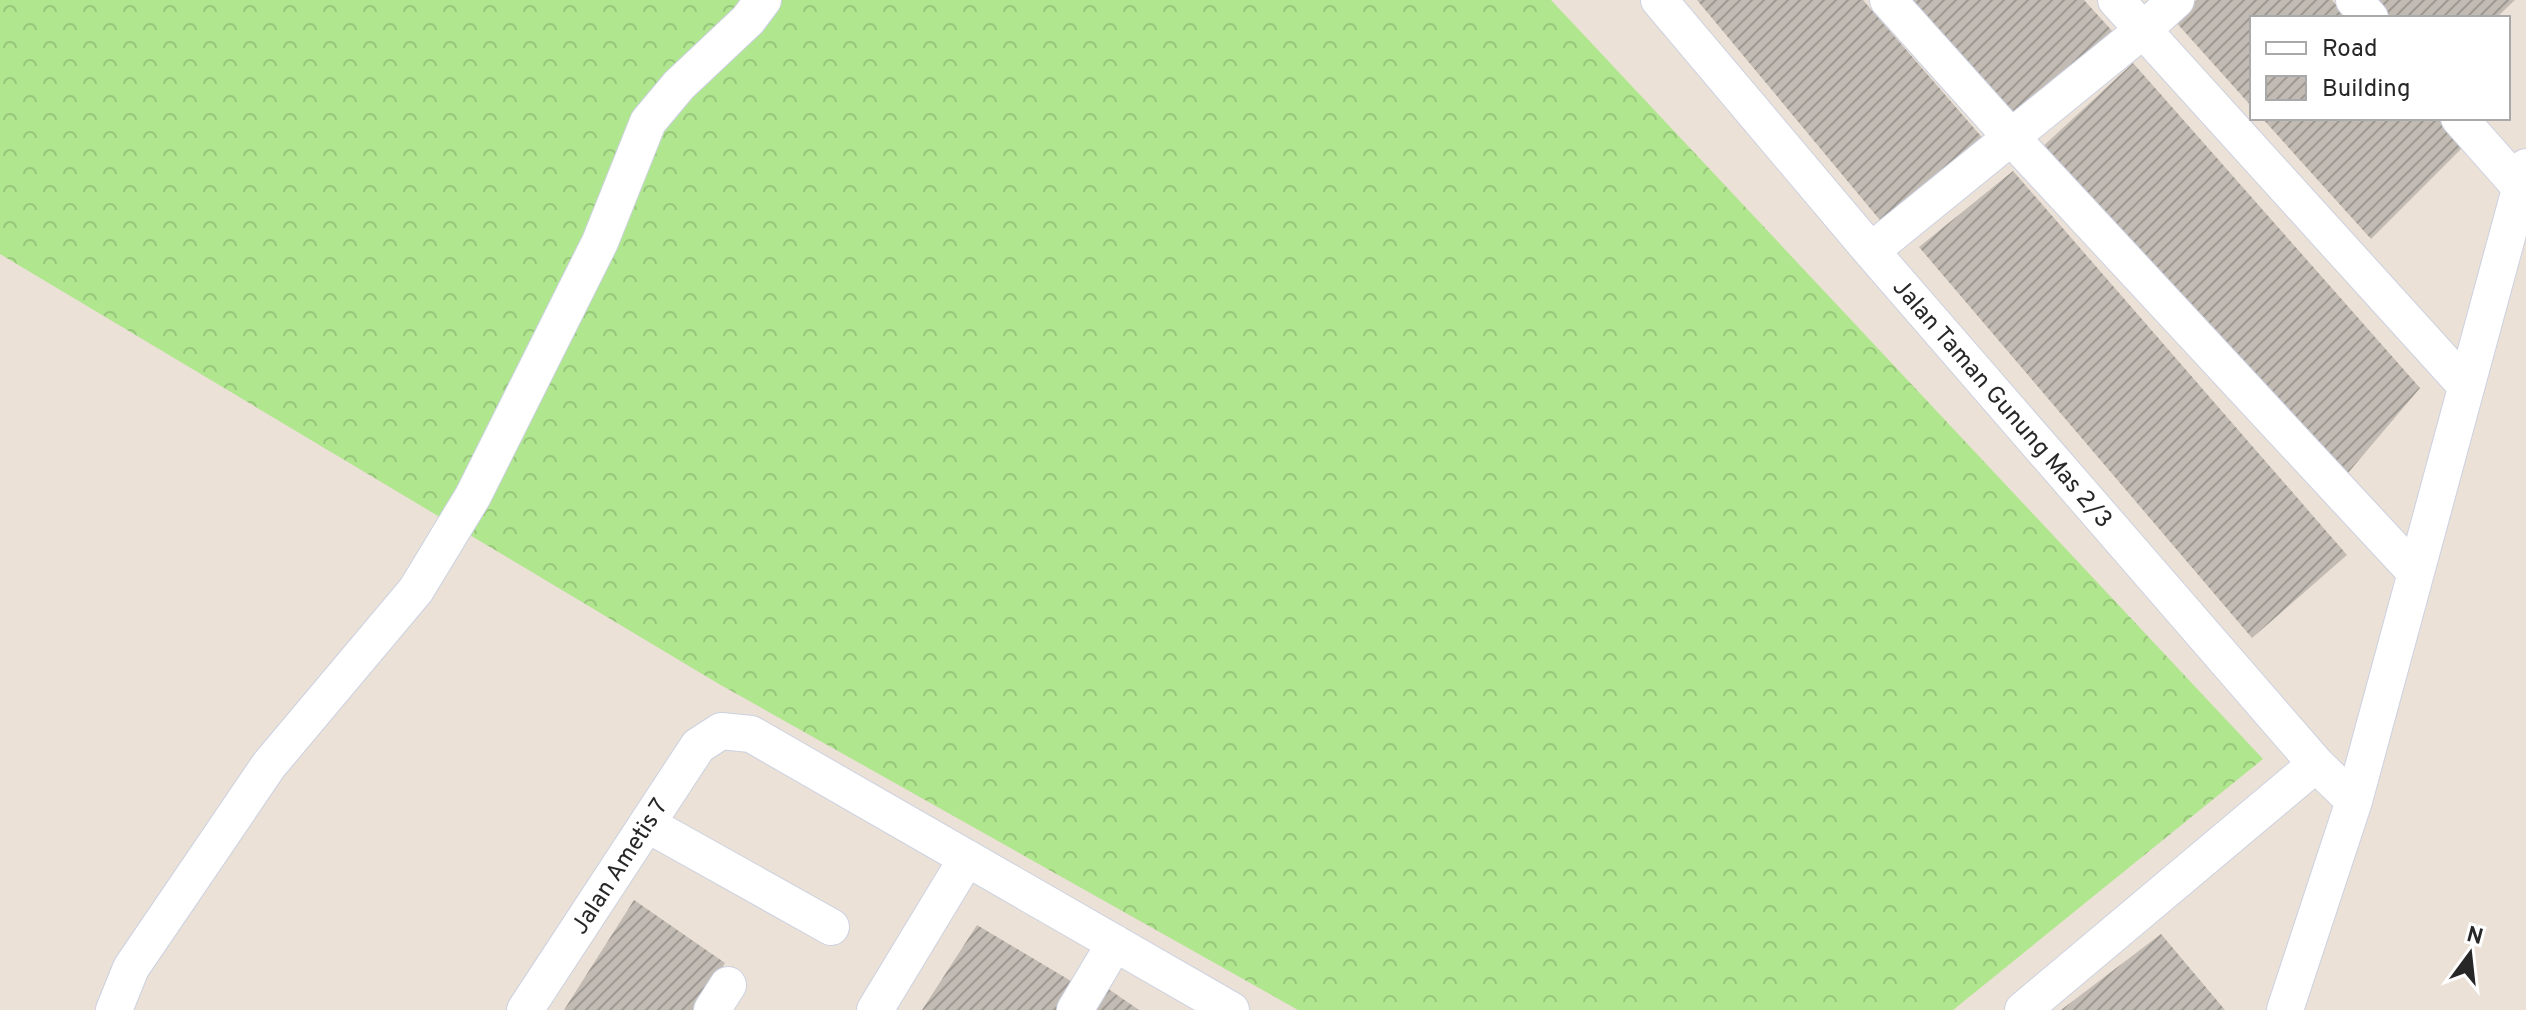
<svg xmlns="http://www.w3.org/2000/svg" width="2526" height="1010" viewBox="0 0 2526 1010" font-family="Overpass,sans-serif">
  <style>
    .forest { fill: url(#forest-crowns) }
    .building { fill: url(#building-hatch) }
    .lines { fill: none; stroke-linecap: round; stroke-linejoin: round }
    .minor-casing { stroke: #ccd1e1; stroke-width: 38 }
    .minor { stroke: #fff; stroke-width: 36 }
    .labels { text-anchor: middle; stroke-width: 8; stroke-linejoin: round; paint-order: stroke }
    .street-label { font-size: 24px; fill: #272727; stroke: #fff }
  </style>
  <defs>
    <pattern id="forest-crowns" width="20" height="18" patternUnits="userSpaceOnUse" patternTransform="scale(2)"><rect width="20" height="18" fill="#b0e68e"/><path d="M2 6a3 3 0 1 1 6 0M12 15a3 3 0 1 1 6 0" fill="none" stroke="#97c57a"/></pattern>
    <pattern id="building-hatch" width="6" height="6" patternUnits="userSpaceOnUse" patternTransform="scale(2)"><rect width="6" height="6" fill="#c2bbb4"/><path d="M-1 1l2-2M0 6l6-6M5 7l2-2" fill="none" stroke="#9e9892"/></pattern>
  </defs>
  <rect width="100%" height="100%" fill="#ebe1d6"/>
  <path class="forest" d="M0,0H1551L2263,759L1953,1010H1298L719,684L0,254Z"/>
  <path class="building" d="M1697,0H1863L1986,142L1884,225Z
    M1906,0H2084L2114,33L2014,122Z
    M2197,0H2332L2348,18H2252V107L2174,20Z
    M2374,0H2515L2496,18H2389Z
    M2133,63L2420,388L2342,480L2038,151Z
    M2262,118H2438L2463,147L2371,239Z
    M2013,171L2347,555L2252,638L1919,247Z
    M634,900L725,963L696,1010H564Z
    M977,925L1076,984L1060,1010H922Z
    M2161,934L2225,1010H2061Z
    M1107,988L1139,1010H1094Z"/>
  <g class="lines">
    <g class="minor-casing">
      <path id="minor" d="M1659,0L1871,251L2316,764L2354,801
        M1888,0L2011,137L2415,572
        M2116,0L2465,385
        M2354,0L2370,18
        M2459,118L2520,187
        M1871,251L2143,30L2176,0
        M647,824L831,927
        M114,1010L131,968L269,765L416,590L473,496L600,242L648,122L679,85L748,20L763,0
        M525,1010L698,746L721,731L751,734L1231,1010
        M712,1010L728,985
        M875,1010L967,858
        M1075,1010L1115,943
        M2023,1010L2316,764
        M2285,1010L2354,801L2526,167"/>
    </g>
    <use href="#minor" class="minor"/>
  </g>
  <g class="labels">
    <g class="street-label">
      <text transform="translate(2003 403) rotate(49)" y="8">Jalan Taman Gunung Mas 2/3</text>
      <text transform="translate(619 866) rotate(-57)" y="8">Jalan Ametis 7</text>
    </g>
  </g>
  <rect x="2250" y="16" width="260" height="104" fill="#ffffff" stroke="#a9a9a9" stroke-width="2"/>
  <rect x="2266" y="42" width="40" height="12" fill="#ffffff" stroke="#a9a9a9" stroke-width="2"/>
  <text x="2322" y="56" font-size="24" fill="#272727">Road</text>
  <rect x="2266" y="76" width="40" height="24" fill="url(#building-hatch)" stroke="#a9a9a9" stroke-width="2"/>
  <text x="2322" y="96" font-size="24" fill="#272727">Building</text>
  <g transform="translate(2470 954) rotate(15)" stroke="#ffffff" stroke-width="6" paint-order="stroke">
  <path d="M0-6L14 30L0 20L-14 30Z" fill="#272727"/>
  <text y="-12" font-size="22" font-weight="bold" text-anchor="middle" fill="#272727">N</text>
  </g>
</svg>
